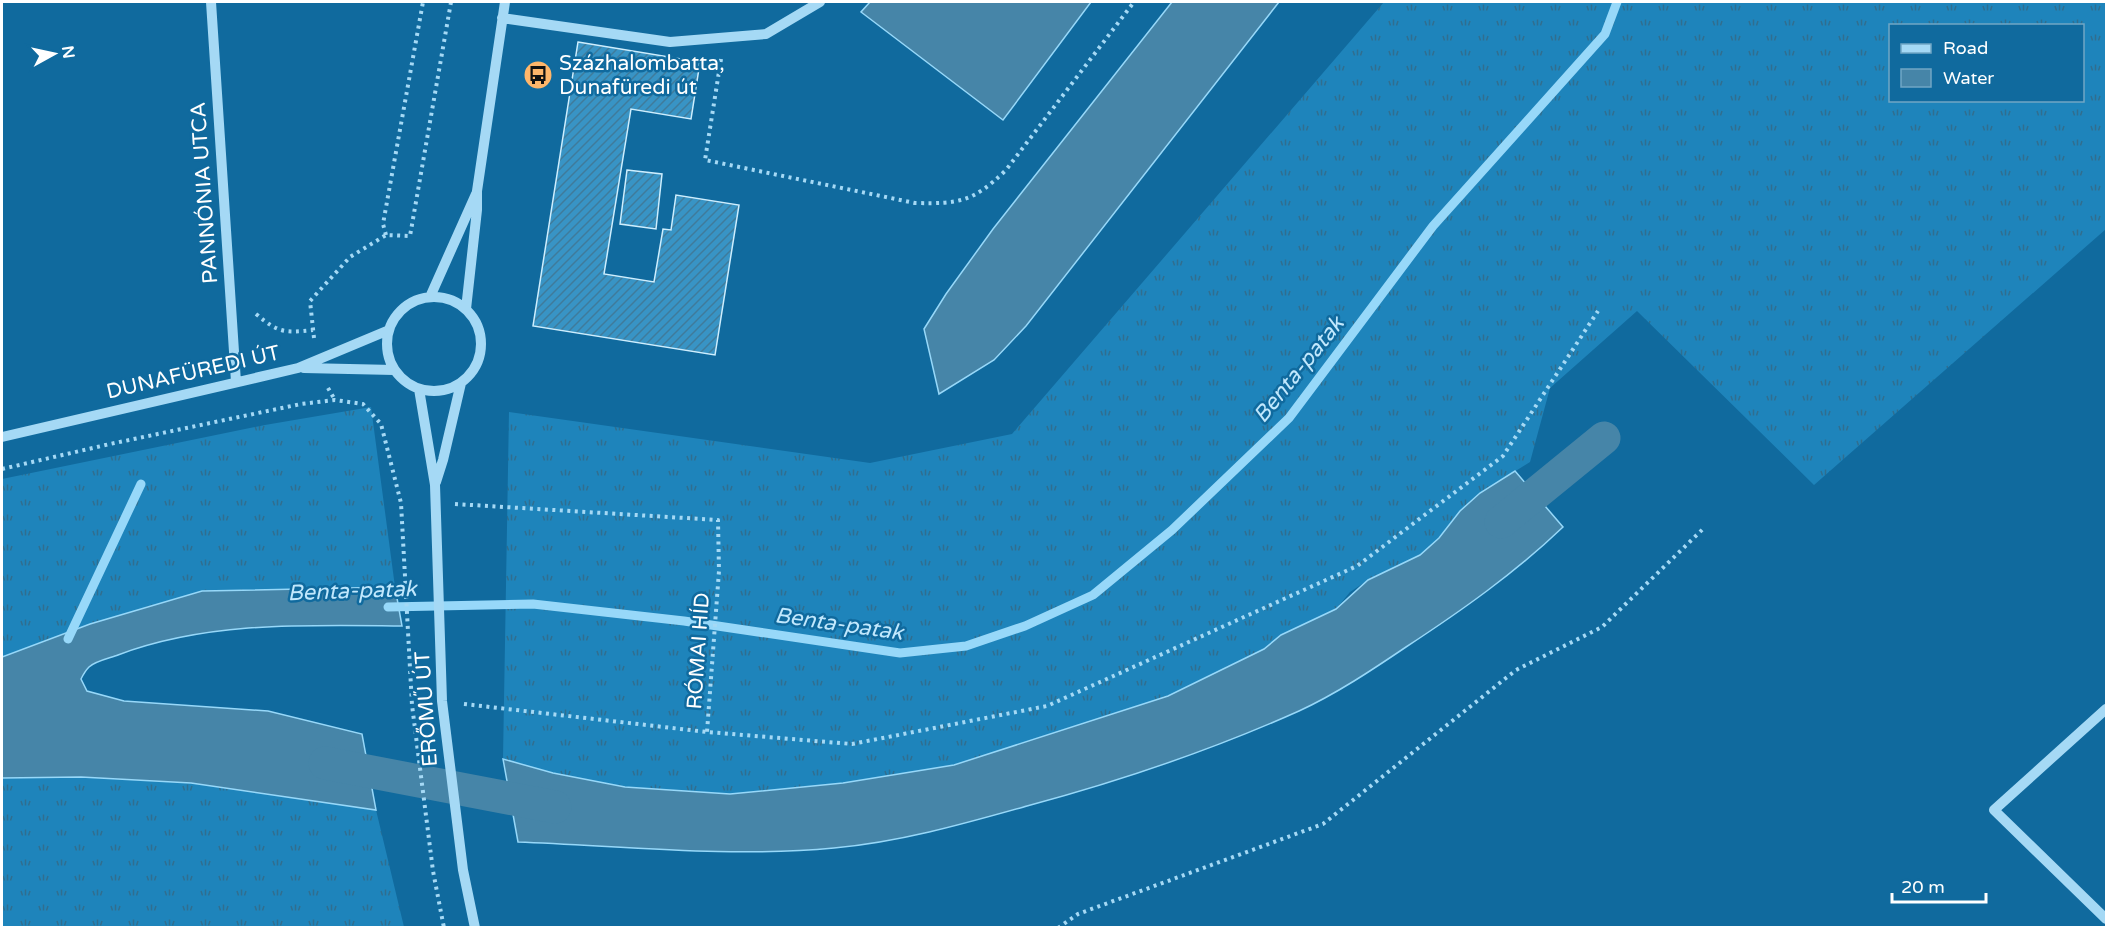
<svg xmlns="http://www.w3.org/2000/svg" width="2108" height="929" viewBox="0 0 2108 929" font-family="'Varela Round',sans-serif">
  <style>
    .grass { fill: url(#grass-tufts); fill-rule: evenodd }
    .water { fill: #4685a8; stroke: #97d8f9; stroke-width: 1.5 }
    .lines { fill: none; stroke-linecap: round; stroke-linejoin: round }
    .stream { stroke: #97d8f9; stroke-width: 9 }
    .canal { stroke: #4685a8; stroke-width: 33 }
    .building { fill: url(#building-hatch); stroke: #ceeefe; stroke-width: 1.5 }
    .path { stroke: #a5d9f5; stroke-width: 4; stroke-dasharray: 3 4.5; stroke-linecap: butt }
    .minor { stroke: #a5d9f5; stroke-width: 10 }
    .labels { text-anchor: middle; stroke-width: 5; stroke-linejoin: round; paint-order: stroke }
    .poi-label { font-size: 21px; fill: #fff; stroke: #106a9e; text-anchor: start }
    .street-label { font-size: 21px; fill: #fff; stroke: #106a9e }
    .water-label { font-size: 22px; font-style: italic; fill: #c1e8fd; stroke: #106a9e }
  </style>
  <defs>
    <pattern id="grass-tufts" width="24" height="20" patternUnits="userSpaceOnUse" patternTransform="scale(1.5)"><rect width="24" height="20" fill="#1e84bb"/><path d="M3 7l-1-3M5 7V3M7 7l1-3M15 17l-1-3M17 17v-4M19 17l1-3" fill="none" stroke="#306e8f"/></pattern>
    <pattern id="building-hatch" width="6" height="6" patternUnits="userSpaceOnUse" patternTransform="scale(1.5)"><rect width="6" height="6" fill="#3894c5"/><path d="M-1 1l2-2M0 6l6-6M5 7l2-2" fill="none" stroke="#3f7b9b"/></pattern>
  </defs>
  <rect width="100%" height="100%" fill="#106a9e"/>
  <path class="grass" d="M1384,2H2106V229L1814,485L1637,311L1550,388L1530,462L1480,493L1460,511L1439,538L1420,555L1368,580L1350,592L1336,609L1281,635L1264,649L1168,696L954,765L843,783L730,794L625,787L553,773L503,759L509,412L870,463L1012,434ZM1890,26H2082V100H1890Z
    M371,407L395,587L202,591L90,624L2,657V479L265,425Z
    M81,777L191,783L376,810L404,927H2V778Z"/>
  <path class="water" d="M870,2H1091L1003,120L861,12Z
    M1172,2H1279L1026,326L994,360L939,394L924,329L946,294L993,229Z
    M1515,471L1563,527C1515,573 1461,611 1406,647C1372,670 1336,694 1299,711C1212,750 1120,781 1027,806C963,824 900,842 834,848C728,858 623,846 518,842L503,759L553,773L625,787L730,794L843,783L954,765L1168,696L1264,649L1281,635L1336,609L1368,580L1420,555L1439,538L1460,511L1480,493Z
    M395,587L402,626C308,625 208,621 118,655C110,658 95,661 89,667C86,670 83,675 81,679L87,691L124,701L268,711L362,734L376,810L191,783L81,777L2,778V657L90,624L202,591Z"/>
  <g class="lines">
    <path class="stream" d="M388,607L533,604L684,621L900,653L966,646L1025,626L1093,595L1172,530L1289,418L1433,226L1605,34L1617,2
      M68,639L141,484"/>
    <path class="canal" d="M1501,522L1604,438
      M325,763L555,807"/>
  </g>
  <path class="building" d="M578,42L700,62L691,119L631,109L604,274L654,282L663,229L671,230L676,195L739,205L715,355L533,326Z
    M627,170L662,174L656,229L620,224Z"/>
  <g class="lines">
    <path class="path" d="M721,59L705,160L915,203C959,204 973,202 1006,170L1134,2
      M386,235L383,224L423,2
      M256,314C279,333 284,333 313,330
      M314,338L310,301L350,257L386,235L410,236L451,2
      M328,388L335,400
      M2,469L110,444L301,404L335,400L363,404L381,424L401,503L412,705L433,871L444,928
      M455,504L718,520L719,571L707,732
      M464,704L707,732L852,744L1047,706L1357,566L1503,456L1598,311
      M1058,928L1078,914L1323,824L1516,670L1602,627L1705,527"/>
    <path class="minor" d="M211,2L236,382
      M502,18L670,42L766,34L820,2
      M430,297L476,194
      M387 344a47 47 0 1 1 94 0a47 47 0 1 1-94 0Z
      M466,309L477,210V191L505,2
      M304,368L394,370
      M419,389L435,485L442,701L463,870L475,928
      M2,437L298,368L389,330
      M436,482L443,460L461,383
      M2106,709L1994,810L2106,919"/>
  </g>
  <defs>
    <g id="bus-disc" transform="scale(1.5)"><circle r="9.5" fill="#ffb66a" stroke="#106a9e"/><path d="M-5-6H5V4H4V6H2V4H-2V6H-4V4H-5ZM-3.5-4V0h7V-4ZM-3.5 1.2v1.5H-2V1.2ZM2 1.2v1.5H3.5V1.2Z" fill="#111"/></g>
  </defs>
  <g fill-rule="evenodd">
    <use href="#bus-disc" x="538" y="75"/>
  </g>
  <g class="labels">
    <g class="poi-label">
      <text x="559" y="70">Százhalombatta,<tspan x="559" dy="24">Dunafüredi út</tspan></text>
    </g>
    <g class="street-label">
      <text transform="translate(204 193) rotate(-94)" y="7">PANNÓNIA UTCA</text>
      <text transform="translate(193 372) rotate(-13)" y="7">DUNAFÜREDI ÚT</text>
      <text transform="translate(698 651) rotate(-86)" y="7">RÓMAI HÍD</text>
      <text transform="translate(426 709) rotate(-94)" y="7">ERŐMŰ ÚT</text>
    </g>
    <g class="water-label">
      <text transform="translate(1298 369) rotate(-51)" y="8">Benta-patak</text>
      <text transform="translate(352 590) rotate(-2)" y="8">Benta-patak</text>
      <text transform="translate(839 623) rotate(8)" y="8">Benta-patak</text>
    </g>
  </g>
  <rect width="2108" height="929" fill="none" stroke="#ffffff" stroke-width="6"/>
  <rect x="1889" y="24" width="195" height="78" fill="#106a9e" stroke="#70a6c5" stroke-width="1.5"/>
  <rect x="1901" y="44" width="30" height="9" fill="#a5d9f5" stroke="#70a6c5" stroke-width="1.5"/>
  <text x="1943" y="54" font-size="18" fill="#ffffff">Road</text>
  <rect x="1901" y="69" width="30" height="18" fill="#4685a8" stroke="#70a6c5" stroke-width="1.5"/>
  <text x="1943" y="84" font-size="18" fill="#ffffff">Water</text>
  <g transform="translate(54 54) rotate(82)" stroke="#106a9e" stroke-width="4.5" paint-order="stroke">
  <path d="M0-4.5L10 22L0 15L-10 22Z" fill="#ffffff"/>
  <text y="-9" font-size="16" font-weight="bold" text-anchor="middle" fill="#ffffff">N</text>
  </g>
  <path d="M1892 893v9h94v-9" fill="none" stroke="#ffffff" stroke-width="3"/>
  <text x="1901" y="893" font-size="18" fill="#ffffff" stroke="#106a9e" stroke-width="4.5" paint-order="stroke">20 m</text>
</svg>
